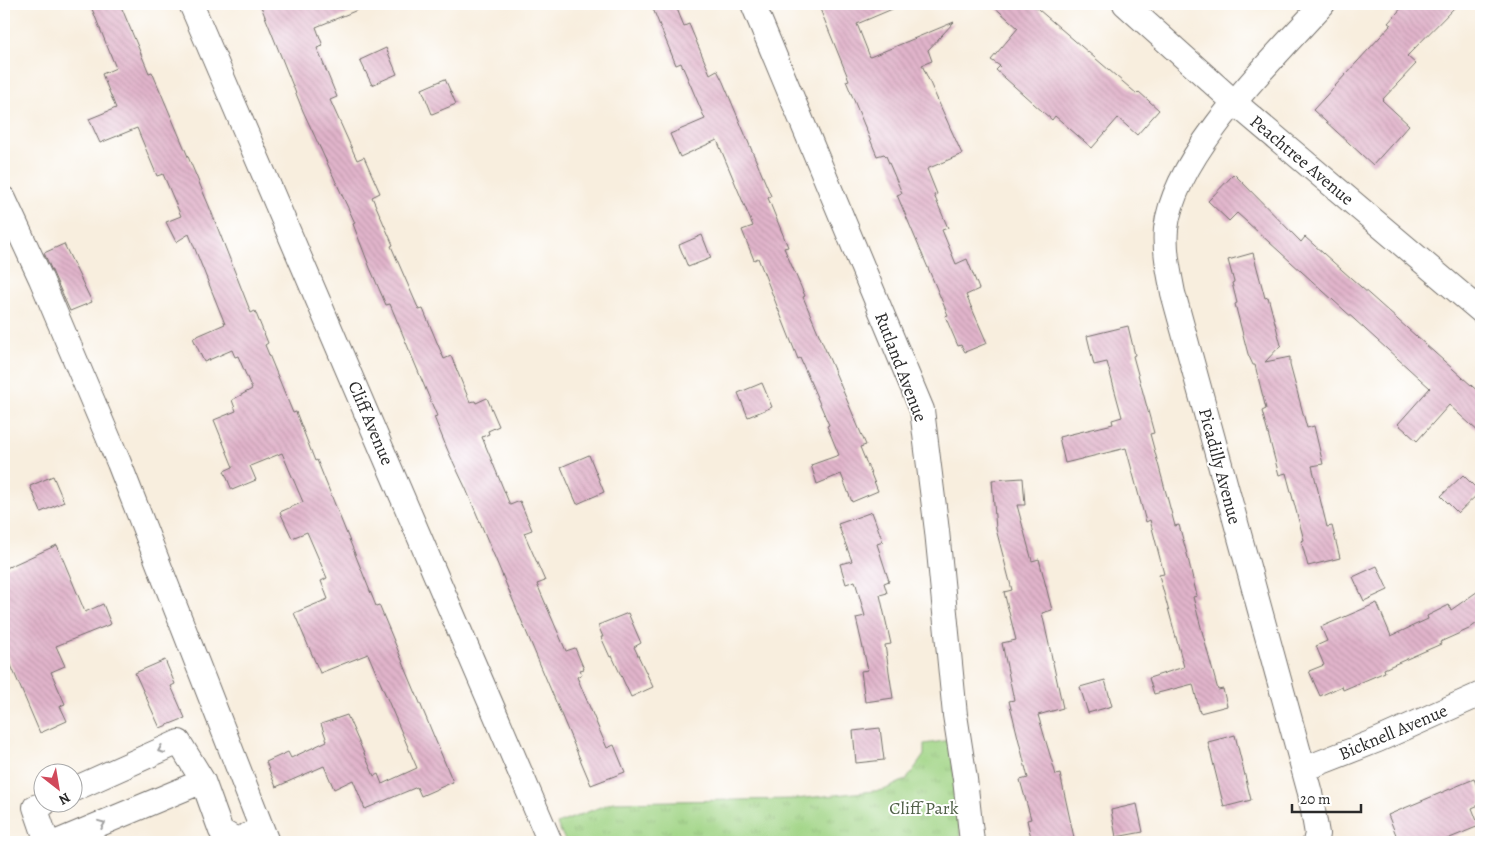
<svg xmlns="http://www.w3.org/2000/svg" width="1485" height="846" viewBox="0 0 1485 846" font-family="Alegreya,serif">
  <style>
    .park { fill: url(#park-tufts); stroke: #668058 }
    .building { fill: url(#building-back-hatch) }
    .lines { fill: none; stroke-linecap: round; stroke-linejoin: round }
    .minor-casing { stroke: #736f6a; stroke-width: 26 }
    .minor { stroke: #fff; stroke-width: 24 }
    .oneway { stroke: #a0a0a0 }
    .labels { text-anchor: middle; stroke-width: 4; stroke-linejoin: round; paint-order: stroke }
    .street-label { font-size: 18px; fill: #2b2b2b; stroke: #fff }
    .park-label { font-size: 18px; fill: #4e5e46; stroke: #fff }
  </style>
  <defs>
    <pattern id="park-tufts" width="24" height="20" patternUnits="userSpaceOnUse" patternTransform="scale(1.25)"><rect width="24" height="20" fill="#a0d485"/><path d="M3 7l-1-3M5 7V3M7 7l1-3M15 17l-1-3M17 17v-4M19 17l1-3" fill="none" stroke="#8ab673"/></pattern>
    <pattern id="building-back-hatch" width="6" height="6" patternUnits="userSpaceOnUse" patternTransform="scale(1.25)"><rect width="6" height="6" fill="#e1b4cb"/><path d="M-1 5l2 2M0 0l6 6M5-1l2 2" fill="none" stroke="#c19bae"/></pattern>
  </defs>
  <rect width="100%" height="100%" fill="#fff"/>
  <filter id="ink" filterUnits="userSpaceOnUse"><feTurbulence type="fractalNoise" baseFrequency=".02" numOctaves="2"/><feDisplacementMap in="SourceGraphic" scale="10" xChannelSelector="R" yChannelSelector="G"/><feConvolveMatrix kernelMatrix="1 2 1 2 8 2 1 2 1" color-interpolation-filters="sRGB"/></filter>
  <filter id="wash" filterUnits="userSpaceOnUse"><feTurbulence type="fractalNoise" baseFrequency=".0096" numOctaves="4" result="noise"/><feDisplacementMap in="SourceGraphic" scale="20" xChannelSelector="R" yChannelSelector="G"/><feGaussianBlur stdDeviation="1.12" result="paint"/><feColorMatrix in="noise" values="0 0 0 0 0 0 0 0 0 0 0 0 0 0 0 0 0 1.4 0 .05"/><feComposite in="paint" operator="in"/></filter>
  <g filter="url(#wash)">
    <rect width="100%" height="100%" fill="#f8eede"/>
    <path class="park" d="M951,740L961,842H566L557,824L613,802L796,799L884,790L907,779L924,755V744Z"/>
    <g id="blocks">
      <path class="building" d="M90,4H120L149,73L152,72L209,206L251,313L255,311L268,343L265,345L293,413L296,412L315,461L317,460L376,606L379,605L453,782L421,796L417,787L365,809L353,780L334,789L324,766L276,787L266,762L288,752L291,758L327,741L321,724L347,715L374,776L378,774L382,784L417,768L368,654L320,673L294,613L328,599L321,581L327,578L307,532L292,538L280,512L303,502L282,453L250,466L256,480L232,490L224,471L233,467L214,420L236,411L232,400L252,389L238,356L235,357L232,350L204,362L193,338L225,324L189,234L176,242L166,222L181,216L163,174L157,176L137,128L100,143L89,119L116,108L102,74L116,68Z
        M260,4H372L316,27L323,46L317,48L337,97L330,100L357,160L364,157L380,193L372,197L393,245L391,246L419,310L423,309L444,359L451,356L470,402L475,401L476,403L487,398L499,426L488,431L489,434L482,437L510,505L520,501L532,530L524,533L545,581L537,584L566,651L575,648L584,669L580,670L582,674L577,677L607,748L614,745L625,772L591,785L466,489L448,451L434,417L437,416L410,352L390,304L386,305L370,268L353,224L355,223L303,111Z
        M651,4H675L684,26L689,24L710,74L717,70L723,82L771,196L768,198L788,247L784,248L805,296L803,297L866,445L860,447L878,491L852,502L841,474L817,484L811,465L839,455L827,426L829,425L800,358L798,359L758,258L754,260L742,230L753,226L717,140L680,157L670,134L705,119L681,63L676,65Z
        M818,4H904L857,24L870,57L954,22L928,50L932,61L922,65L962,154L927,169L937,194L934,195L948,228L942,230L956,264L967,259L979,289L966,295L987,343L965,352L961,345L958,346L945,316L948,315L897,195L902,193L886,156L884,154L877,156L846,81L849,80Z
        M991,4H1032L1137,94L1139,92L1159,110L1137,135L1118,118L1092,148L1055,116L1052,120L996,70L1000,66L991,60L1018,28Z
        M1405,4H1458L1407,56L1416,64L1382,100L1409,125L1373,165L1313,110L1391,25L1388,23Z
        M386,48L397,74L372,85L360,60Z
        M445,79L456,104L432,114L422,89Z
        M1234,174L1301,242L1305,237L1481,394V434L1449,405L1417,441L1398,424L1430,388L1237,213L1229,221L1208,201Z
        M702,235L711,258L688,267L679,245Z
        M64,244L92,302L70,311L44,253Z
        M1253,253L1265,298L1268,297L1281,345L1265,362L1290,357V365L1307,428L1314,426L1323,464L1312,466L1327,527L1332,526L1340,558L1308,566L1301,541L1304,540L1286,473L1279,475L1262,411L1266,409L1255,365H1253L1248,354L1235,304L1237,303L1232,283L1234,282L1228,260Z
        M1128,326L1135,355L1133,356L1154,433L1150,434L1175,526L1179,525L1187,554L1197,596L1193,597L1207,650L1218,690L1223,689L1227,706L1200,713L1193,684L1154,694L1149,678L1184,667L1159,575L1164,574L1150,520L1146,522L1126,448L1065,463L1059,437L1113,424L1112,420L1122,417L1107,362L1094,365L1087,336Z
        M762,383L772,407L748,417L738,393Z
        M589,455L604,492L577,504L561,467Z
        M1463,475L1480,492L1458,513L1441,496Z
        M53,476L64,502L41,512L30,486Z
        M1023,478L1025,505H1017L1032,561L1039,559L1052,610L1042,613L1063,708L1038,715L1056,775L1060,774L1075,842H1032L1027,820L1031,819L1020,780L1028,778L1009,701L1014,700L1002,643L1016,640L1004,592L1012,590L996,529L992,480Z
        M872,512L883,542L877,544L889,581L884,583L887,593L880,595L891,644L885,645L893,698L865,702L861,671L868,670L856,618L865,616L855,581L846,584L840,564L852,561L838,524Z
        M57,545L85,612L103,604L111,624L56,646L65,666L51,672L65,704L60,706L67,721L40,733L4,649V569Z
        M1377,566L1388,590L1364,601L1353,577Z
        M1481,589V620L1469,629L1440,642L1441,644L1384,669L1385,672L1343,690L1342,686L1320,696L1309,671L1324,665L1316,646L1327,641L1321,627L1377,603L1391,636L1428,619L1427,616L1449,605L1451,610Z
        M628,613L641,643L634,647L653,687L631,697L612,656L610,657L601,637H603L598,625Z
        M165,660L175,684L171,686L185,718L160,728L135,673Z
        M1105,680L1112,706L1088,713L1080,687Z
        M880,728L884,760L856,763L853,731Z
        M1235,735L1251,800L1224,807L1208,742Z
        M1474,779L1481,796V804L1472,808L1479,826L1440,842H1399L1388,815Z
        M1137,804L1143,832L1116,837L1111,810Z"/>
    </g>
  </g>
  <g filter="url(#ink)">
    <use href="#blocks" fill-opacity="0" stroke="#736f6a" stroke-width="1"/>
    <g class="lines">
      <g class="minor-casing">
        <path id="minor" d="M191,4L550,842
          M753,4L922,410L937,531L955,715L965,779L972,842
          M1125,4L1235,103L1481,311
          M4,199L41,279L119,463L267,842
          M1304,769L1378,740L1481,694
          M72,790L179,742L203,781L221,831L237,840L261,829
          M44,804L35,807L47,842
          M57,842L203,781
          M1315,842L1317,834L1310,793L1173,293C1169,272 1164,250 1166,229C1174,154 1273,59 1323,4"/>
      </g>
      <use href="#minor" class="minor"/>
    </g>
    <defs><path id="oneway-chevron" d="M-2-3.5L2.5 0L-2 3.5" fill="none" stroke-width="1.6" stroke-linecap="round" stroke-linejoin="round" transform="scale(1.25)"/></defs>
    <g class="oneway">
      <use href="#oneway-chevron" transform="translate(161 750) rotate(156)"/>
      <use href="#oneway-chevron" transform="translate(102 824) rotate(-22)"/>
    </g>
  </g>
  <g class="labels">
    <g class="street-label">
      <text transform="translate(1302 160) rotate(40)" y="6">Peachtree Avenue</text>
      <text transform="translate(901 367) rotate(69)" y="6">Rutland Avenue</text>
      <text transform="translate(371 423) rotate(67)" y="6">Cliff Avenue</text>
      <text transform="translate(1220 466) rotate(75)" y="6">Picadilly Avenue</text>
      <text transform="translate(1393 732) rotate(-23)" y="6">Bicknell Avenue</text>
    </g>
    <g class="park-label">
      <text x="924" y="814">Cliff Park</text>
    </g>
  </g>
  <rect width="1485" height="846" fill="none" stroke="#fff" stroke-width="20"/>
  <g transform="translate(58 788) rotate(149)"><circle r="24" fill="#ffffff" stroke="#aaaaaa"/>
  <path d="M0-4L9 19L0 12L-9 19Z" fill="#d1495b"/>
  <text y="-8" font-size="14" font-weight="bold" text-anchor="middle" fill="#2b2b2b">N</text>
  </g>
  <path d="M1292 804v8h69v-8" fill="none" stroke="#2b2b2b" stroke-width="2.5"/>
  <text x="1300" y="804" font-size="15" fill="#2b2b2b" stroke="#ffffff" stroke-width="4" paint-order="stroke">20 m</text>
</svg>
